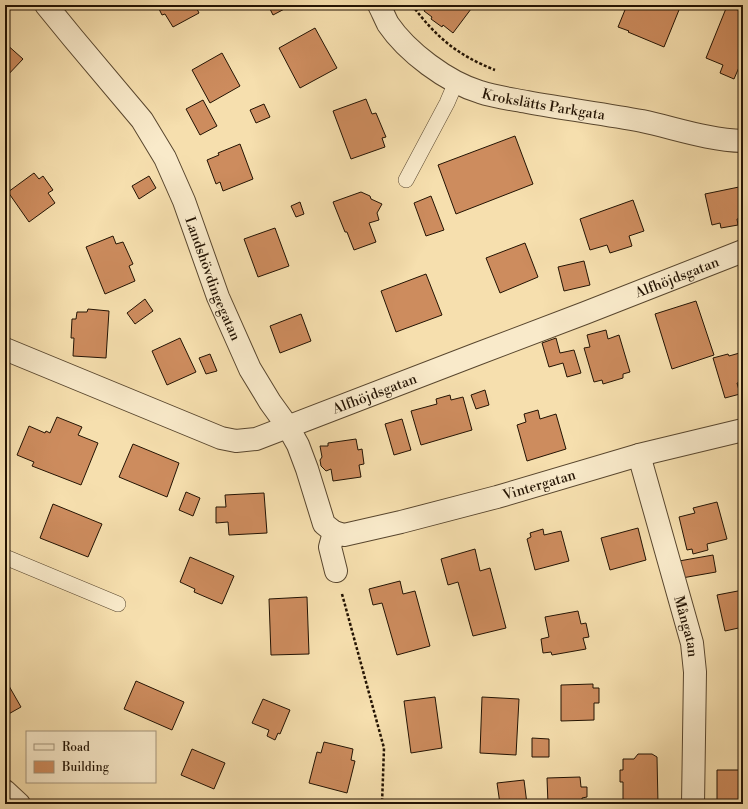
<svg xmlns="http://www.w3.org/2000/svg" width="748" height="809" viewBox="0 0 748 809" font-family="'Libre Bodoni',serif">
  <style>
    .building { fill: #cd8c5e; stroke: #231303 }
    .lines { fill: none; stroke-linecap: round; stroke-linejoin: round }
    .service-casing { stroke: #58462e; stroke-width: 16 }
    .minor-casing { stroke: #58462e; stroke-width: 24 }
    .tertiary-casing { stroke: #58462e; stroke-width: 24 }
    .path { stroke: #231303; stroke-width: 2.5; stroke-dasharray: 3 2; stroke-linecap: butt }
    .service { stroke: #f9eaca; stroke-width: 15 }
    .minor { stroke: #f9eaca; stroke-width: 22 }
    .tertiary { stroke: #f9eaca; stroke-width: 22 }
    .labels { text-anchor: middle; stroke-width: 3; stroke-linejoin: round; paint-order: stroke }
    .street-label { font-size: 14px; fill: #231303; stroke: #f9eaca }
  </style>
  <rect width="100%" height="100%" fill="#f6dfae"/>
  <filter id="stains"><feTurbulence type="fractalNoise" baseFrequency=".005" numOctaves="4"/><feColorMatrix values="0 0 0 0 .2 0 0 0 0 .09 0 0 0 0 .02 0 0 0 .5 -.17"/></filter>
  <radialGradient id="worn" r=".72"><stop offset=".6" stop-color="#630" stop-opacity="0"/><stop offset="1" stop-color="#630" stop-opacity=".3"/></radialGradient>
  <path class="building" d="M157,5H195L199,13L173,27L165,14L162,15Z
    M268,5H292L273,15Z
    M428,5H474L453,33L443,25L442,27L431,19L432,17L424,11Z
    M627,5H681L664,47L628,32L629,31L618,27Z
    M727,6L743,12V58L734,79L720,73L723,65L706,58Z
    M315,28L337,68L300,88L279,48Z
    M5,43L23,59L5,78Z
    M222,53L240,86L210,103L192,70Z
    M366,99L372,114L376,113L386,137L382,138L385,147L351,159L333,111Z
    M203,100L217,126L200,135L186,109Z
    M264,104L270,117L256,123L250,110Z
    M515,136L533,184L456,214L438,165Z
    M240,144L253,179L223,191L220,182L216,184L207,160L219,155L218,153Z
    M34,173L39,179L43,176L53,190L48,193L55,203L29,222L8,192Z
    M149,176L156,188L139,199L132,186Z
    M739,187L743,206V218L737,219L738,225L721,228L720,223L712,225L705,194Z
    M361,192L370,196L371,199L382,204L377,213L379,220L369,223L376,242L354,250L347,232H345L333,202Z
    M431,196L444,230L426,236L414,203Z
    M633,200L644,231L629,236L632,246L610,253L607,245L590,250L580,219Z
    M300,202L304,214L296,217L291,206Z
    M275,228L289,266L258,277L244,239Z
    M113,236L116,244L123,242L133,264L129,266L135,281L105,294L86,247Z
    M525,243L538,277L500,293L486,258Z
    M584,261L590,285L564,291L558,267Z
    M426,274L442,315L396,332L381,291Z
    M743,289V301L740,290Z
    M145,299L153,311L135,324L127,313Z
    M696,301L714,355L672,369L655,314Z
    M88,309L109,311L106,358L73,356L74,338H71L72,319H76L77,312H87Z
    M301,314L311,341L280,353L270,326Z
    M606,330L608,339L619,335L630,372L623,374V378L603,384L602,380L594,382L584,348L590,347L587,335Z
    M180,338L196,372L167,385L152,351Z
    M556,338L560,353L574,350L581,373L567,377L563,363L549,367L542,343Z
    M743,352V382L737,383L740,394L725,398L713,358L728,354L729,356Z
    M210,354L217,371L206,374L199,358Z
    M485,390L489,405L476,409L471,395Z
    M450,395L451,400L463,397L472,430L421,445L411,411L437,404L436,399Z
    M538,410L540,419L556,414L566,449L527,461L517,425L526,422L524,414Z
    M57,417L82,427L78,435L98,443L81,485L32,466L34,462L17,455L29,426L45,433L46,431L50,433Z
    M402,419L411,450L394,455L385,424Z
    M356,439L358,450L362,449L364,464L359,465L361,477L333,481L331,469L326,471L321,466L320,460L322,457L320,446H328V443Z
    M133,444L179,463L167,497L119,477Z
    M186,492L200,498L193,516L179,510Z
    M264,493L267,533L229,535L228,522L216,523V507H226L225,495Z
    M717,502L727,539L707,544L708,550L693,554L692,549L687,550L679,517L695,513L693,508Z
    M53,504L102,524L88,557L40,538Z
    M638,528L646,560L610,570L601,538Z
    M543,529L544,535L561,531L569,561L535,570L527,539L531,537L530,533Z
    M475,549L480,571L490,568L506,628L473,636L458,582L448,585L441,559Z
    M713,555L716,572L682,578L679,561Z
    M190,557L234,576L222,604L194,592L195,589L180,582Z
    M400,581L403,594L415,591L430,646L397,655L382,603L373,605L369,589Z
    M743,590V627L725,631L717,595Z
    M307,597L309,654L271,655L269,599Z
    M578,611L581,624L586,623L589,637L583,638L586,649L552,655L551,652L543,653L541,639L549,637L545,617Z
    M742,672H743V711H741Z
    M5,679L21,707L5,716Z
    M136,681L184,702L172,730L124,709Z
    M593,684V688H599V703H594V720L561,721V685Z
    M435,697L442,748L411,753L404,701Z
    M482,697L519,699L516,755L480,753Z
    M263,699L290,710L280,734L278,733L275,740L267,736L269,730L252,723Z
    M532,738L549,739V757H532Z
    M324,742L353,749L351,760L355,761L347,793L309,783L317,752L321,753Z
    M192,749L225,763L214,789L181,775Z
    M638,754H652L657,757L658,804H623V782H620V770H623V759H634Z
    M717,770H743V802H735V804H720V801H717Z
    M580,777L581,787H587V797L582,798V804H548L547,778Z
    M524,780L527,804H500L497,783Z"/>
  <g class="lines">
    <g class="service-casing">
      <path id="service" d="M406,180L447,103L456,82
        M5,557L118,604"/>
    </g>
    <g class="minor-casing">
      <g id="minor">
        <path id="s1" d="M46,5L73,38L142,120L165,158L184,201L218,297L250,369L270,402L288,427L298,445L307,469L324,524L334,532L330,547L336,571"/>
        <path id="s2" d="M5,349L221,438L236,441L256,439L477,354L585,313L743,251"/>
        <path id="s3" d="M639,455L692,643L695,672L693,804"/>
        <path id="s4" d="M334,532L344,535L401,522L497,497L639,455L743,430"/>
        <path d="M5,791L19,804"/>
      </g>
    </g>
    <g class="tertiary-casing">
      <g id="tertiary">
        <path id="s5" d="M379,5C382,11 385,18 388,24C407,52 447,82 480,92C495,97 511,99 527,102C565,109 604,114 642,121C675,128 708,140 743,141"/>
      </g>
    </g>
    <path class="path" d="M412,5C436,37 457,55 495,70
      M342,594L384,748L382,804"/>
    <use href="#service" class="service"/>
    <use href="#minor" class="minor"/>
    <use href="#tertiary" class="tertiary"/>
  </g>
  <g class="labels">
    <g class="street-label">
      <text dy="5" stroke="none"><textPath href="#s5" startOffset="202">Krokslätts Parkgata</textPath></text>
      <text dy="5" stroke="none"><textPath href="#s2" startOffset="720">Alfhöjdsgatan</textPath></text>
      <text dy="5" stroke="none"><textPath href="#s1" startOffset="324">Landshövdingegatan</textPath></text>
      <text dy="5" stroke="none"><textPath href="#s2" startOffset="396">Alfhöjdsgatan</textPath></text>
      <text dy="5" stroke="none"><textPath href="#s4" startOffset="212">Vintergatan</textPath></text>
      <text dy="5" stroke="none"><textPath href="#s3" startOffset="178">Mångatan</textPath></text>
    </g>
  </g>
  <rect width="748" height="809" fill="none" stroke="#f6dfae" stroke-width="20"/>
  <rect x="6" y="6" width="736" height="797" fill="none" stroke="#231303" stroke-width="2"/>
  <rect x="10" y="10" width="728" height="789" fill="none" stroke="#231303"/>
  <rect x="26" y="731" width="130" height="52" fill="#f9eaca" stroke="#a3947a"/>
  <rect x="34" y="744" width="20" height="6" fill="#f9eaca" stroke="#a3947a"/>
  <text x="62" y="751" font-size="12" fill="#231303">Road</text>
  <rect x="34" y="761" width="20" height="12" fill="#cd8c5e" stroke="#a3947a"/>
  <text x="62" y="771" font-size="12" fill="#231303">Building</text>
  <rect width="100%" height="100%" filter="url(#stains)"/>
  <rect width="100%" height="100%" fill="url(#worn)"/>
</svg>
